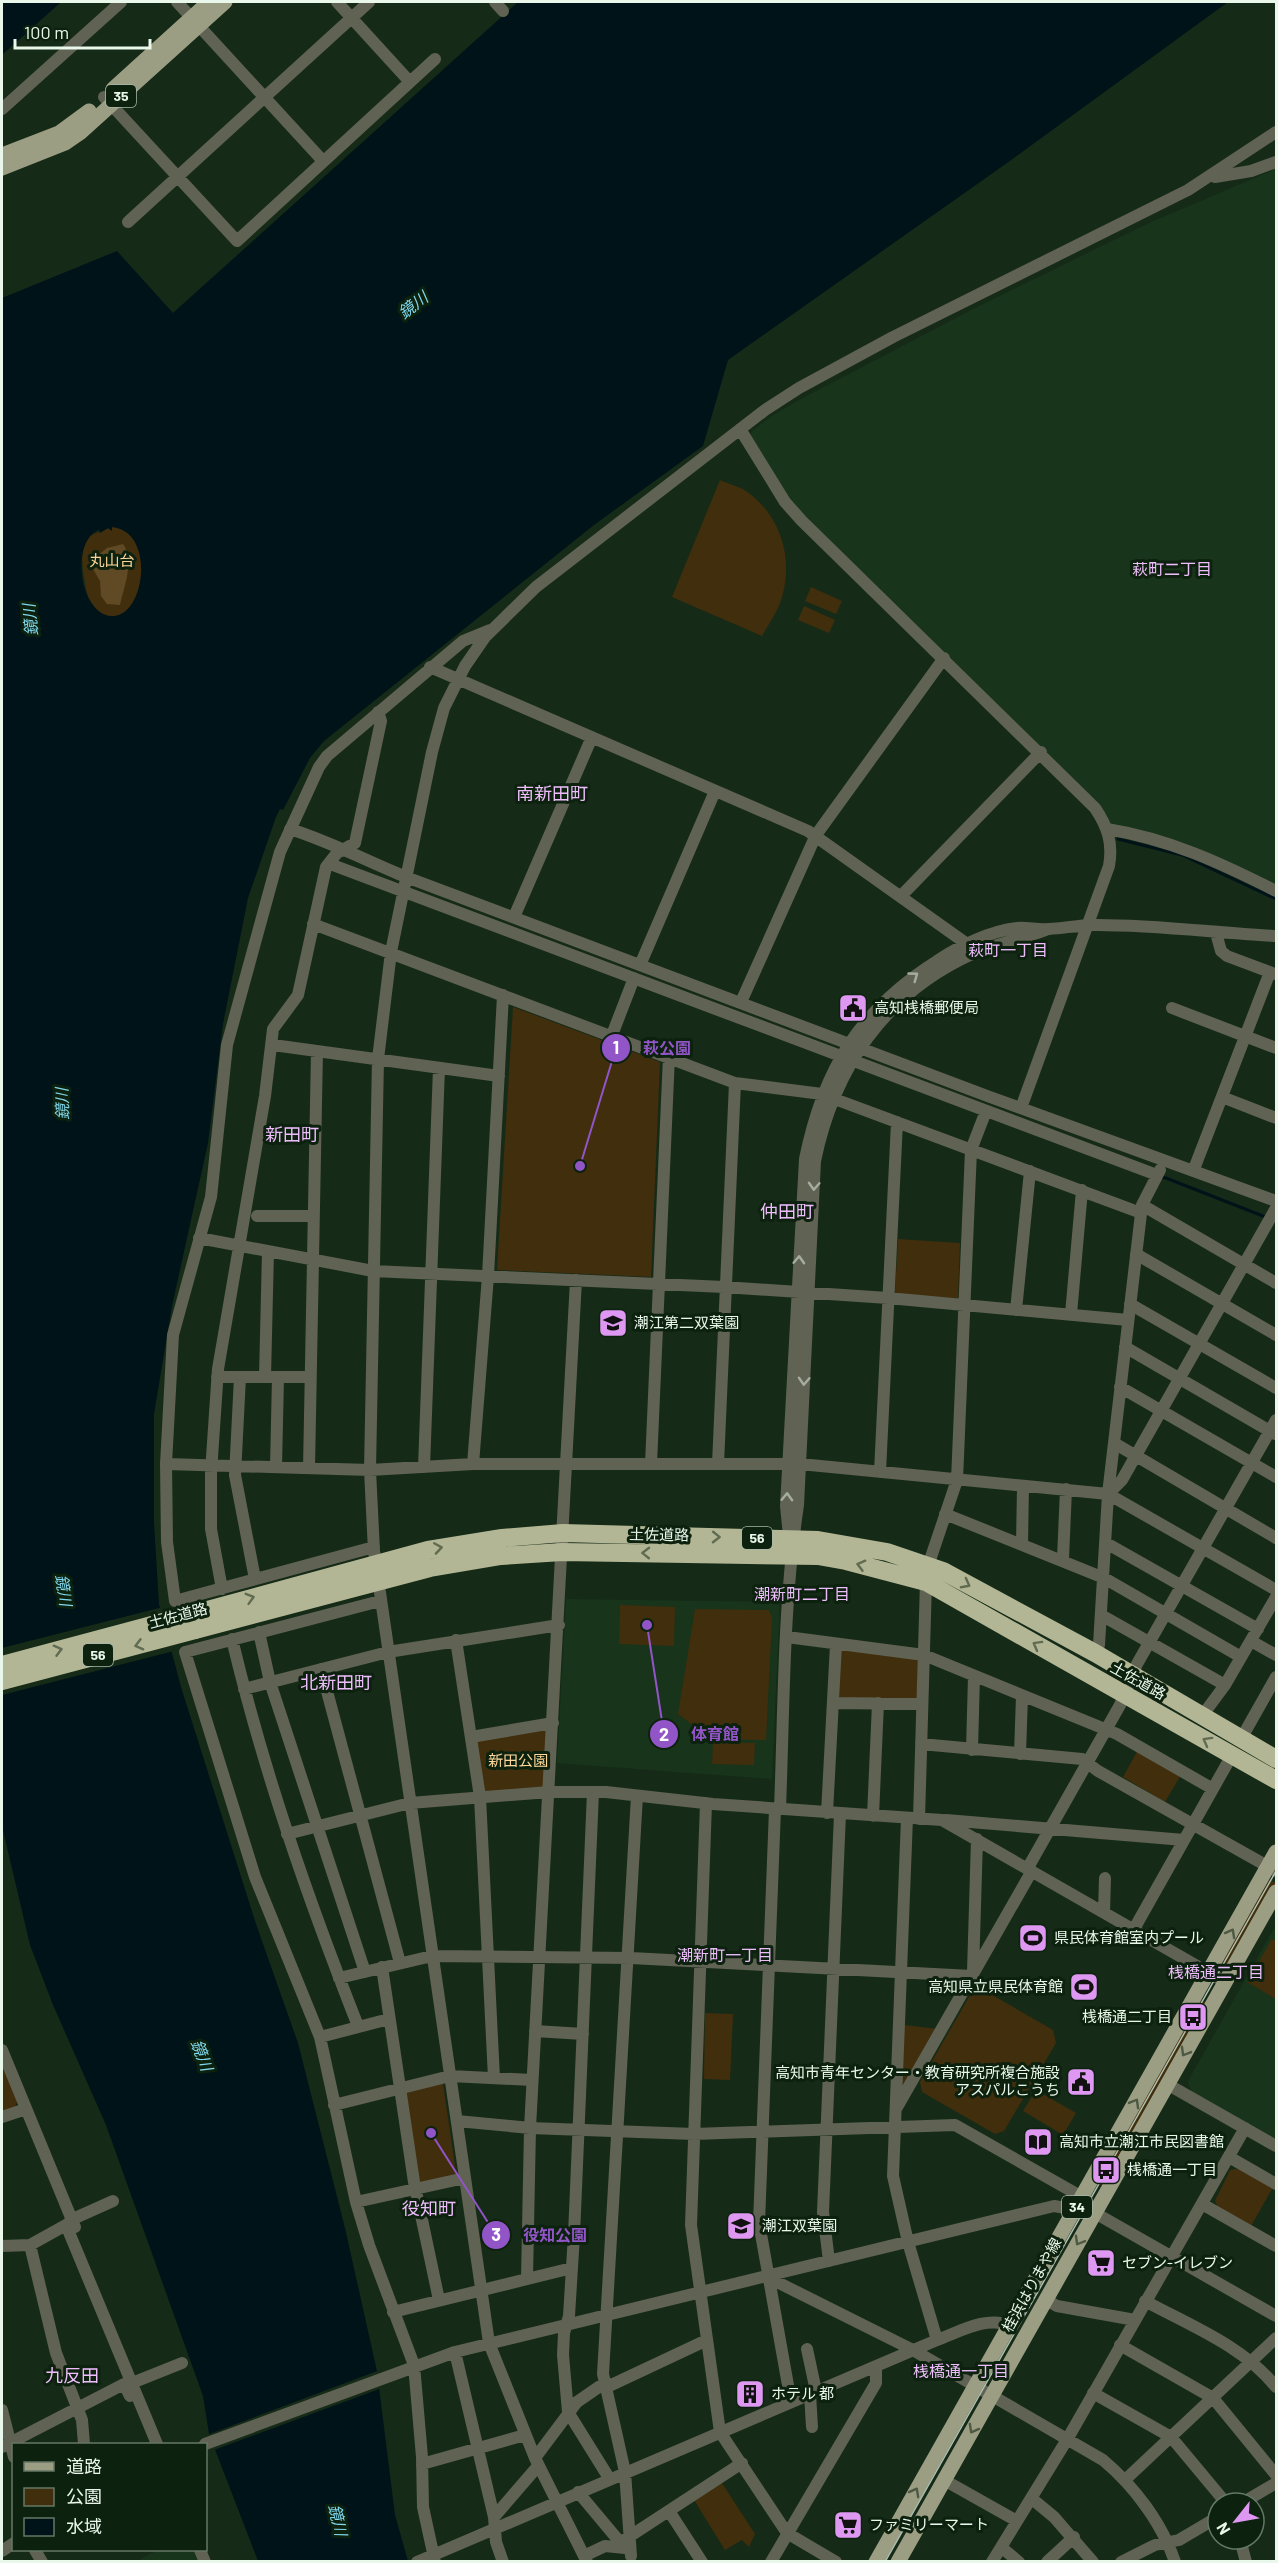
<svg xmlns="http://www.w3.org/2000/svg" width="1278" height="2563" viewBox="0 0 1278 2563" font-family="Barlow,'Noto Sans JP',sans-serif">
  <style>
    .built { fill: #18341b }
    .green { fill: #412e0d }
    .forest { fill: #604925 }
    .water { fill: #001319; fill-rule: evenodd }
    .pier { fill: #152b17 }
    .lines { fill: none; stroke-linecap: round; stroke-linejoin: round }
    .stream { stroke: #001319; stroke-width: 3 }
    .minor { stroke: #606254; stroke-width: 12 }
    .major { stroke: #9c9e83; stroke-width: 15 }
    .highway { stroke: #b3b695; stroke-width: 18 }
    .tram { stroke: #aebeb0; stroke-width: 1.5 }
    .highway-bridge { stroke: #b3b695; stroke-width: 18 }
    .oneway { stroke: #a5ada0 }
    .oneway2 { stroke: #606c52 }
    .oneway3 { stroke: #4d5943 }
    .labels { text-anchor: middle; stroke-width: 6; stroke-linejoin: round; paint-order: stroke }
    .shield { fill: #0c210e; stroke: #a7b8a9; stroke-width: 1.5 }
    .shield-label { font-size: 14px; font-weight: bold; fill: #eaf8eb }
    .park-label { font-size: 15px; fill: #ffd699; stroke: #0c210e }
    .poi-label { font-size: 15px; fill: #eaf8eb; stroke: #0c210e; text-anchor: start }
    .street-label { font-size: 15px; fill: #eaf8eb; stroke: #0c210e }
    .water-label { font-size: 16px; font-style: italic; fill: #80d8ee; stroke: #0c210e }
    .neighbourhood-label { font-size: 16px; fill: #eebdfc; stroke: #0c210e }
    .quarter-label { font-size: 18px; fill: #eebdfc; stroke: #0c210e }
    .leader { fill: none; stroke: #9155c8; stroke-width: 2 }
    .callout-dot { fill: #9155c8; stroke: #0c210e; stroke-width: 2 }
    .mark-label { font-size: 18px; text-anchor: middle; font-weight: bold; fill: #fff }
    .callout-label { font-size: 16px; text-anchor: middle; font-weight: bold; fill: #9155c8; stroke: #0c210e; stroke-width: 6; stroke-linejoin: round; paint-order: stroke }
  </style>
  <rect width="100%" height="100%" fill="#152b17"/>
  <path class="built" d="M1276,169V888L1110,826L790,501L750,437L752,431L772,416L799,400L981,305L1151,222Z
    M566,1599L780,1602L772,1779L557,1763Z
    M1276,1925V2141L1191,2092L1188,2081Z
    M158,2550H196L201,2561L135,2562Z"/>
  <path class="green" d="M720,480C728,484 739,486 746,491C782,516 795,562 780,603C776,614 768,625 762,636L672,597Z
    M112,527C147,531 146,577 134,603C121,630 91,615 86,589C83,569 78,554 89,536Z
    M811,587L842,601L836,614L805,601Z
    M804,606L835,620L829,633L798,620Z
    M513,1007L660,1062L651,1277L497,1270Z
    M898,1239L960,1243L958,1299L895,1293Z
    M620,1605L675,1607L674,1646L619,1644Z
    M695,1609L769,1610L772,1618L766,1740L711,1739L678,1714Z
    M843,1648L915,1658L918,1661L917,1697L913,1700L841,1698L838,1695L840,1651Z
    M549,1727L546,1788L482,1793L474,1739Z
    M713,1742L755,1743L754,1765L712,1764Z
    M1138,1750L1181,1775L1165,1802L1123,1777Z
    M1269,1880L1276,1883L1229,1966L1222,1962Z
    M1272,1939L1276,1941V1999L1247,1982Z
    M982,1989L1053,2030L1056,2043L1004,2131L995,2134L922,2092L920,2082L973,1990Z
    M1201,2000L1208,2004L1104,2187L1097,2183Z
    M705,2013L733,2014L730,2080L704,2079Z
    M904,2025L938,2029L902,2090Z
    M2,2059L19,2098L14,2109L2,2113Z
    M439,2082L443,2084L456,2173L454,2176L421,2184L419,2182L405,2093Z
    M1036,2090L1076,2113L1063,2135L1023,2111Z
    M1240,2168L1273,2187L1250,2228L1219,2209L1215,2201L1230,2170Z
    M722,2483L755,2534L749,2547L742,2540L725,2550L694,2500Z"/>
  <path class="forest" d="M123,544C135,560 124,587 120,605L107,604L101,596L100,581L89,562L107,548Z"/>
  <path class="water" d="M2,2H61L2,55Z
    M518,2H1228L1007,163L728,360L703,446L594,525L324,741L310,758L283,810L280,809L276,817L248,898L223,1024L208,1143L172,1306L154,1414V1523L159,1604L181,1687L256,1924L298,2043L345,2228L377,2371L395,2515L408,2561H258L209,2434L203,2396L106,2125L53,2005L30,1945L2,1826V298L117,251L173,313ZM112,527C155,531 146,613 114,616C80,619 69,541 99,530L100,533L108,528L112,531Z"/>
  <path class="pier" d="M163,1607L174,1651L2,1695V1648Z
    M380,2370L382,2388L214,2450L207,2435Z"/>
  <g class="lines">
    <path class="stream" d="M1118,839L1182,855L1276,899
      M1159,1177L1166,1178L1268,1218"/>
    <path class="minor" d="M177,2L323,161
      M337,2L410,82
      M495,2L503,11
      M104,97L237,241L435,59
      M2,109L121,2
      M1215,177L1251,171L1276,162
      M128,222L369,2
      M740,429L785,502L802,521L1095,808C1108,827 1113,844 1109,866L1021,1108
      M430,667L808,831L967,944L970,950
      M290,829C331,842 367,861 406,877L990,1097L1276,1201
      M1107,829C1169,839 1221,863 1276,891
      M330,864L1157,1175
      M901,896L1041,752
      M514,917L592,737
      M313,924L735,1083L822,1094
      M1216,933L1221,951L1227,956L1275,974
      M640,965L715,791
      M741,1002L816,835L944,658
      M1172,1008L1276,1048
      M612,1035L634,978
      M273,1045L499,1076
      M1222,1097L1276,1118
      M832,1098L1141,1213
      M1194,1169L1270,972
      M1142,1205L1276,1283
      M257,1216H313
      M199,1238L373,1271L724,1287L888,1298L1128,1320
      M1136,1254L1276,1335
      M1130,1304L1276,1388
      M1016,1310L1030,1171
      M1071,1314L1082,1190
      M1125,1347L1275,1434
      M217,1377H310
      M240,1377L235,1475L255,1579
      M265,1377L268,1251
      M1120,1387L1276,1477
      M1114,1443L1276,1538
      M166,1464L370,1470L473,1464H788
      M473,1464L488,1276L503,995
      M651,1464L669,1056
      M718,1464L735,1083
      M800,1464L1108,1494L1276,1590
      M276,1467L278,1377
      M424,1467L439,1068
      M309,1468L317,1051
      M880,1472L897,1122
      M1108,1494L1122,1480L1276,1208
      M945,1514L1104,1578L1241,1657
      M789,1536L786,1506L805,1159C823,1070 859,1010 937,961C959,946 990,931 1017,928C1027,927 1038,930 1049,929C1062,928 1076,926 1090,925C1151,924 1215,933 1276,936
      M1106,1543L1258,1629
      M1022,1545L1023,1486
      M374,1547L175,1601L167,1542L166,1464L173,1335L211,1197L227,1045L280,852L319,767L327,756L463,641L490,630
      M1063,1559L1066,1489
      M222,1589L211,1529V1472L218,1369L265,1096L273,1029L298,995L326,867L337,853L355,843L381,721L378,712
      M380,1601L185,1652L255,1877L320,2037L356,2202L369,2245L414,2365L422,2457L423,2507L435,2562
      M1101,1615L1225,1685
      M259,1632L270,1682L365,1972
      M787,1637L924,1655L1117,1734L1213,1789
      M232,1639C264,1773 308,1899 358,2026
      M456,1640L480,1797L494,2078
      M1251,1641L1276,1655
      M1095,1653L1099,1645L1108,1494L1142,1205L1160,1170
      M321,1669L400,1963
      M244,1689L388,1652L559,1625
      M833,1703L922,1704
      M1202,1716L1225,1685L1276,1597
      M471,1737L553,1723
      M1241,1739L1276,1677
      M921,1744L1082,1759L1098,1771L1276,1871
      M972,1750L974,1676
      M1020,1754L1022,1696
      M593,1792L574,2235L569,2316L564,2333L563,2355L568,2412L609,2478
      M706,1803L691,2225L720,2432L787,2533L836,2562
      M775,1809L759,2223L791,2402
      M780,1809C784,1708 783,1605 798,1505L815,1161C834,1069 884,994 972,954C996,944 1022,939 1046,930
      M827,1813L836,1644
      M873,1816L878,1703
      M907,1818L893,2176L908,2242L937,2340
      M919,1819L926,1582L928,1566L957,1480L971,1150L986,1111
      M946,1820L1184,1840
      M287,1834L410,1803L549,1792H606L713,1804L942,1820L1225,1982
      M1104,1913L1105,1878
      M1134,1929L1232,1755
      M382,1967L414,2182L439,2300
      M973,1972L977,1839
      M339,1978L432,1956L631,1958L972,1976
      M535,2031L583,2034
      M320,2037L389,2019
      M2,2050L72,2220L66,2225L157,2444
      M1167,2084L1276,2146
      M334,2105L450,2076L532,2080
      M896,2109L1029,1876L1030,1864L1120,1705L1137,1664L1276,1420
      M2,2117L26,2109
      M457,2121L530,2128L694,2134L955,2125L1082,2197L1087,2203
      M1229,2157L1276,2184
      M356,2202L465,2178
      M1202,2204L1276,2246
      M75,2227L72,2220L75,2218L113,2201
      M30,2245L56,2353L82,2420L84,2444
      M2,2246L30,2245L66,2225
      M829,2261L823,2212L840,1814
      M767,2277L913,2350L1103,2460C1134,2486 1162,2523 1175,2562
      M527,2278L530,2128L576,1280
      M1046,2300L1057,2306L1135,2320
      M1145,2301C1191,2326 1243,2346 1276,2387
      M393,2312L572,2268
      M1120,2345L1213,2398L1276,2475
      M807,2349L816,2391
      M455,2352L494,2517L496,2542L503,2562
      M132,2383L182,2363
      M607,2387L707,2340
      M1093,2393L1171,2437L1226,2503
      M810,2394L812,2427
      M2,2410L14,2457
      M205,2444L455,2352L1054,2206L1095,2213L1276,2316
      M2,2447L124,2384L130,2396
      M535,2458L577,2402L606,2382
      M422,2464L525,2435
      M1126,2479L1276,2338
      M944,2480L1017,2521
      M578,2492L624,2547
      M1031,2498L1054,2517L1093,2562
      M1242,2503L1276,2483
      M669,2511L702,2562
      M494,2517L538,2466
      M1240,2539L1246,2562
      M621,2542L742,2463
      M1001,2547L1019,2562
      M35,2550L42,2562
      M200,2550L205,2562
      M2,2551L14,2543
      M586,2555L605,2546L625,2548
      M631,2556L625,2472L603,2374L637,1796
      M417,2562L937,2340C959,2332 987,2315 1010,2326
      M587,2562L535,2458L489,2343L374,1551L370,1470L378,1059L391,952L432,752L444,708L465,666L485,637L536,587L765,410L799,388L893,337L1188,190L1276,132
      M771,2562L876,2383V2366
      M992,2562L1068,2438L1245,2128
      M1047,2562L1074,2537
      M1121,2562L1155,2545L1179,2540L1218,2517"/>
    <path class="major" d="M113,89L209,2
      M2,155L59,133L89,111
      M2,168L65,143L81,132L225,2
      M876,2562L1276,1852
      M898,2562L1276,1892"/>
    <path class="highway" d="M193,1614L428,1550L502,1538L563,1533L818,1540L887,1552L943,1571L1095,1653L1276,1759
      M195,1630L430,1568L501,1556L562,1552L818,1556L846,1561L926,1582L1276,1780"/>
    <path class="tram" d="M885,2562L1276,1871"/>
    <path class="highway-bridge" d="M2,1665L193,1614
      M2,1681L195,1630"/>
  </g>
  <defs><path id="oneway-chevron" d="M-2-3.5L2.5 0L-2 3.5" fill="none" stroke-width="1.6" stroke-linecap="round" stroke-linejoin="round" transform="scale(1.5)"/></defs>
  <g class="oneway">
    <use href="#oneway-chevron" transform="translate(914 976) rotate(-36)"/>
    <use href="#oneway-chevron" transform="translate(814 1186) rotate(93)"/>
    <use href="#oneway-chevron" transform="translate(799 1260) rotate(-87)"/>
    <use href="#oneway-chevron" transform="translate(804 1381) rotate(93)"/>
    <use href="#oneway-chevron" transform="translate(787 1497) rotate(-88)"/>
  </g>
  <g class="oneway2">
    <use href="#oneway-chevron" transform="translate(716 1537) rotate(1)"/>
    <use href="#oneway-chevron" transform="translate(438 1548) rotate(-9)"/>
    <use href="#oneway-chevron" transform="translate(646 1553) rotate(-179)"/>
    <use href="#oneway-chevron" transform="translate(861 1565) rotate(-165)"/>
    <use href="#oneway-chevron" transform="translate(966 1584) rotate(28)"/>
    <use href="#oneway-chevron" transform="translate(250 1598) rotate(-16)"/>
    <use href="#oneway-chevron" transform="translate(139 1645) rotate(165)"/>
    <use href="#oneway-chevron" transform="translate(1037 1645) rotate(-151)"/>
    <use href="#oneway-chevron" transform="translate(58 1650) rotate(-15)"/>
    <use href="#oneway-chevron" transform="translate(1207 1741) rotate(-151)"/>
  </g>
  <g class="oneway3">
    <use href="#oneway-chevron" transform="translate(1231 1933) rotate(-61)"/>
    <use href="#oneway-chevron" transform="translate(1185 2052) rotate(120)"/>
    <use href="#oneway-chevron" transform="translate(1135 2103) rotate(-60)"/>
    <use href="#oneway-chevron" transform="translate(1079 2241) rotate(120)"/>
    <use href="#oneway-chevron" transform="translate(973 2429) rotate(119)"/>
    <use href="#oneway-chevron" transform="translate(915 2492) rotate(-61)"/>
  </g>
  <defs>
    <g id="civic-square" transform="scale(1.5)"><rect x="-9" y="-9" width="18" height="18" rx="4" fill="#de98f2" stroke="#0c210e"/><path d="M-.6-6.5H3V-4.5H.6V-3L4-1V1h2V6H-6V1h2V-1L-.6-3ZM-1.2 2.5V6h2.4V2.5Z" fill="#111"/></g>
    <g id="school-square" transform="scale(1.5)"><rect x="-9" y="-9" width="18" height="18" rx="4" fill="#de98f2" stroke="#0c210e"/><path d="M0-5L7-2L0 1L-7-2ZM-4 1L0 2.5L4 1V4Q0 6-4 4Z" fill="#111"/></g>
    <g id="stadium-square" transform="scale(1.5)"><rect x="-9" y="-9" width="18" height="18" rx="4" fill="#de98f2" stroke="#0c210e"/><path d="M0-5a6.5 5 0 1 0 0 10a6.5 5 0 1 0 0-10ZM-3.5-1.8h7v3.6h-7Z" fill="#111"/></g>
    <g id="bus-square" transform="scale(1.5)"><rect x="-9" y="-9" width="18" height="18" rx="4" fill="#de98f2" stroke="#0c210e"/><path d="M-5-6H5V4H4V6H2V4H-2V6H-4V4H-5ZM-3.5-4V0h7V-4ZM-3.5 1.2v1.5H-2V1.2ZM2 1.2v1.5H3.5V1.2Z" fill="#111"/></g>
    <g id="library-square" transform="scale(1.5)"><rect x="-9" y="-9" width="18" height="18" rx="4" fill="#de98f2" stroke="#0c210e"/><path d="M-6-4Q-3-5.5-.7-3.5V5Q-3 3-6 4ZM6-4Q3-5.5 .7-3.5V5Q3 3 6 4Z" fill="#111"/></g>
    <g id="supermarket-square" transform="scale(1.5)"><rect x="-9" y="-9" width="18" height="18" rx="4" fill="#de98f2" stroke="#0c210e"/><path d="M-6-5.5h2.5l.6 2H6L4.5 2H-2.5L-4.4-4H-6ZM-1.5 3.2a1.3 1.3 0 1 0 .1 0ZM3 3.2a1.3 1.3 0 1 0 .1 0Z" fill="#111"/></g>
    <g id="building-square" transform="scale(1.5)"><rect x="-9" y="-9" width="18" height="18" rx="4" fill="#de98f2" stroke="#0c210e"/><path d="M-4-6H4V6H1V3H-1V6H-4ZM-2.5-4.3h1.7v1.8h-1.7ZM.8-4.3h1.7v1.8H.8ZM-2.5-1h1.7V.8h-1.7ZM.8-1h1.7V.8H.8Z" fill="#111"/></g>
  </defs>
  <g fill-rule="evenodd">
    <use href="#civic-square" x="853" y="1008"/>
    <use href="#school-square" x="613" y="1323"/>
    <use href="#stadium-square" x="1033" y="1938"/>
    <use href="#stadium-square" x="1084" y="1987"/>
    <use href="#bus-square" x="1193" y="2017"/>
    <use href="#civic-square" x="1081" y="2082"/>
    <use href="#library-square" x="1038" y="2142"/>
    <use href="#bus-square" x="1106" y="2170"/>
    <use href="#school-square" x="741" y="2226"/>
    <use href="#supermarket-square" x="1101" y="2263"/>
    <use href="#building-square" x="750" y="2394"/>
    <use href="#supermarket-square" x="848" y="2525"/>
  </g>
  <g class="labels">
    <g class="shield">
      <rect x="106" y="85" width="30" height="22" rx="4.5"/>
      <rect x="742" y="1527" width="30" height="22" rx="4.5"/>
      <rect x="83" y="1644" width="30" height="22" rx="4.5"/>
      <rect x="1062" y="2196" width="30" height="22" rx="4.5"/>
    </g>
    <g class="shield-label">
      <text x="121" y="101">35</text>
      <text x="757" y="1543">56</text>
      <text x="98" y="1660">56</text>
      <text x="1077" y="2212">34</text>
    </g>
    <g class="park-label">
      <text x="112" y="566">丸山台</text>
      <text x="518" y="1766">新田公園</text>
    </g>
    <g class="poi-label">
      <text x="874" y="1013">高知桟橋郵便局</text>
      <text x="634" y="1328">潮江第二双葉園</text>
      <text x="1054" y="1943">県民体育館室内プール</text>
      <text x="1063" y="1992" text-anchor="end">高知県立県民体育館</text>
      <text x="1172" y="2022" text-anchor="end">桟橋通二丁目</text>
      <text x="1060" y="2078" text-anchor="end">高知市青年センター・教育研究所複合施設<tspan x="1060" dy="17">アスパルこうち</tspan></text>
      <text x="1059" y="2147">高知市立潮江市民図書館</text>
      <text x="1127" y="2175">桟橋通一丁目</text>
      <text x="762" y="2231">潮江双葉園</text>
      <text x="1122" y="2268">セブン-イレブン</text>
      <text x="771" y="2399">ホテル 都</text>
      <text x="869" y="2530">ファミリーマート</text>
    </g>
    <g class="street-label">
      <text transform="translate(659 1535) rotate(1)" y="5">土佐道路</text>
      <text transform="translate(178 1616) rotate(-15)" y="5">土佐道路</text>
      <text transform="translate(1138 1681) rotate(29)" y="5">土佐道路</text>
      <text transform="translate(1032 2285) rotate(-61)" y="5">桂浜はりまや線</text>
    </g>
    <g class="water-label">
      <text transform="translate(413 305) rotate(-38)" y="6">鏡川</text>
      <text transform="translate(30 620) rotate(-96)" y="6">鏡川</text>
      <text transform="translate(62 1104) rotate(-92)" y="6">鏡川</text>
      <text transform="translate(64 1590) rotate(81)" y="6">鏡川</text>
      <text transform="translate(202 2055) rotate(69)" y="6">鏡川</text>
      <text transform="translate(338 2520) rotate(77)" y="6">鏡川</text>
    </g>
    <g class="neighbourhood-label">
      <text x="1172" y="575">萩町二丁目</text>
      <text x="1008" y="956">萩町一丁目</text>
      <text x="802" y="1600">潮新町二丁目</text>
      <text x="725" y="1961">潮新町一丁目</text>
      <text x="1216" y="1978">桟橋通二丁目</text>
      <text x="961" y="2377">桟橋通一丁目</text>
    </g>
    <g class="quarter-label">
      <text x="552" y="800">南新田町</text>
      <text x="292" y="1141">新田町</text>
      <text x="787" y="1218">仲田町</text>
      <text x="336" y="1689">北新田町</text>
      <text x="429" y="2215">役知町</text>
      <text x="72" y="2382">九反田</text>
    </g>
  </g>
  <path class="leader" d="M580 1166L616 1048M647 1625L664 1734M431 2133L496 2235"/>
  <g class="callout-dot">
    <circle cx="580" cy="1166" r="6"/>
    <circle cx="647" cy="1625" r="6"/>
    <circle cx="431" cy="2133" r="6"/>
    <circle cx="616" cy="1048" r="15"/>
    <circle cx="664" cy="1734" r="15"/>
    <circle cx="496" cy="2235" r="15"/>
  </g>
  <g class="mark-label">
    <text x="616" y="1054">1</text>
    <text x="664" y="1741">2</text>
    <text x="496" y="2241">3</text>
  </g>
  <g class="callout-label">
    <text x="667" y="1054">萩公園</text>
    <text x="715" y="1740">体育館</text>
    <text x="555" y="2241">役知公園</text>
  </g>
  <rect width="1278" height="2563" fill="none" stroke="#eaf8eb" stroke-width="6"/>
  <rect x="12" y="2443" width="195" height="108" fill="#0c210e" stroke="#657766" stroke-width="1.5"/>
  <rect x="24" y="2462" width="30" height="9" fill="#9c9e83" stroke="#657766" stroke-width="1.5"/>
  <text x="66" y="2473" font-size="18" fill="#eaf8eb">道路</text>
  <rect x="24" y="2488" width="30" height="18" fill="#412e0d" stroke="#657766" stroke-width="1.5"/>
  <text x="66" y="2503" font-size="18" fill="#eaf8eb">公園</text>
  <rect x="24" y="2518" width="30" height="18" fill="#001319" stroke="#657766" stroke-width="1.5"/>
  <text x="66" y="2533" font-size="18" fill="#eaf8eb">水域</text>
  <g transform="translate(1236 2521) rotate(239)"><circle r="28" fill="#0c210e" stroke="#657766" stroke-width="1.5"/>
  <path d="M0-4.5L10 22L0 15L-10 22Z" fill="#de98f2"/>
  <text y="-9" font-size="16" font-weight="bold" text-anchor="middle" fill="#eaf8eb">N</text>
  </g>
  <path d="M15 39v9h135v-9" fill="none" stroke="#eaf8eb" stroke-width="3"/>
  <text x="24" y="39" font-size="18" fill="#eaf8eb" stroke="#0c210e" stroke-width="4.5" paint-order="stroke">100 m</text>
</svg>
